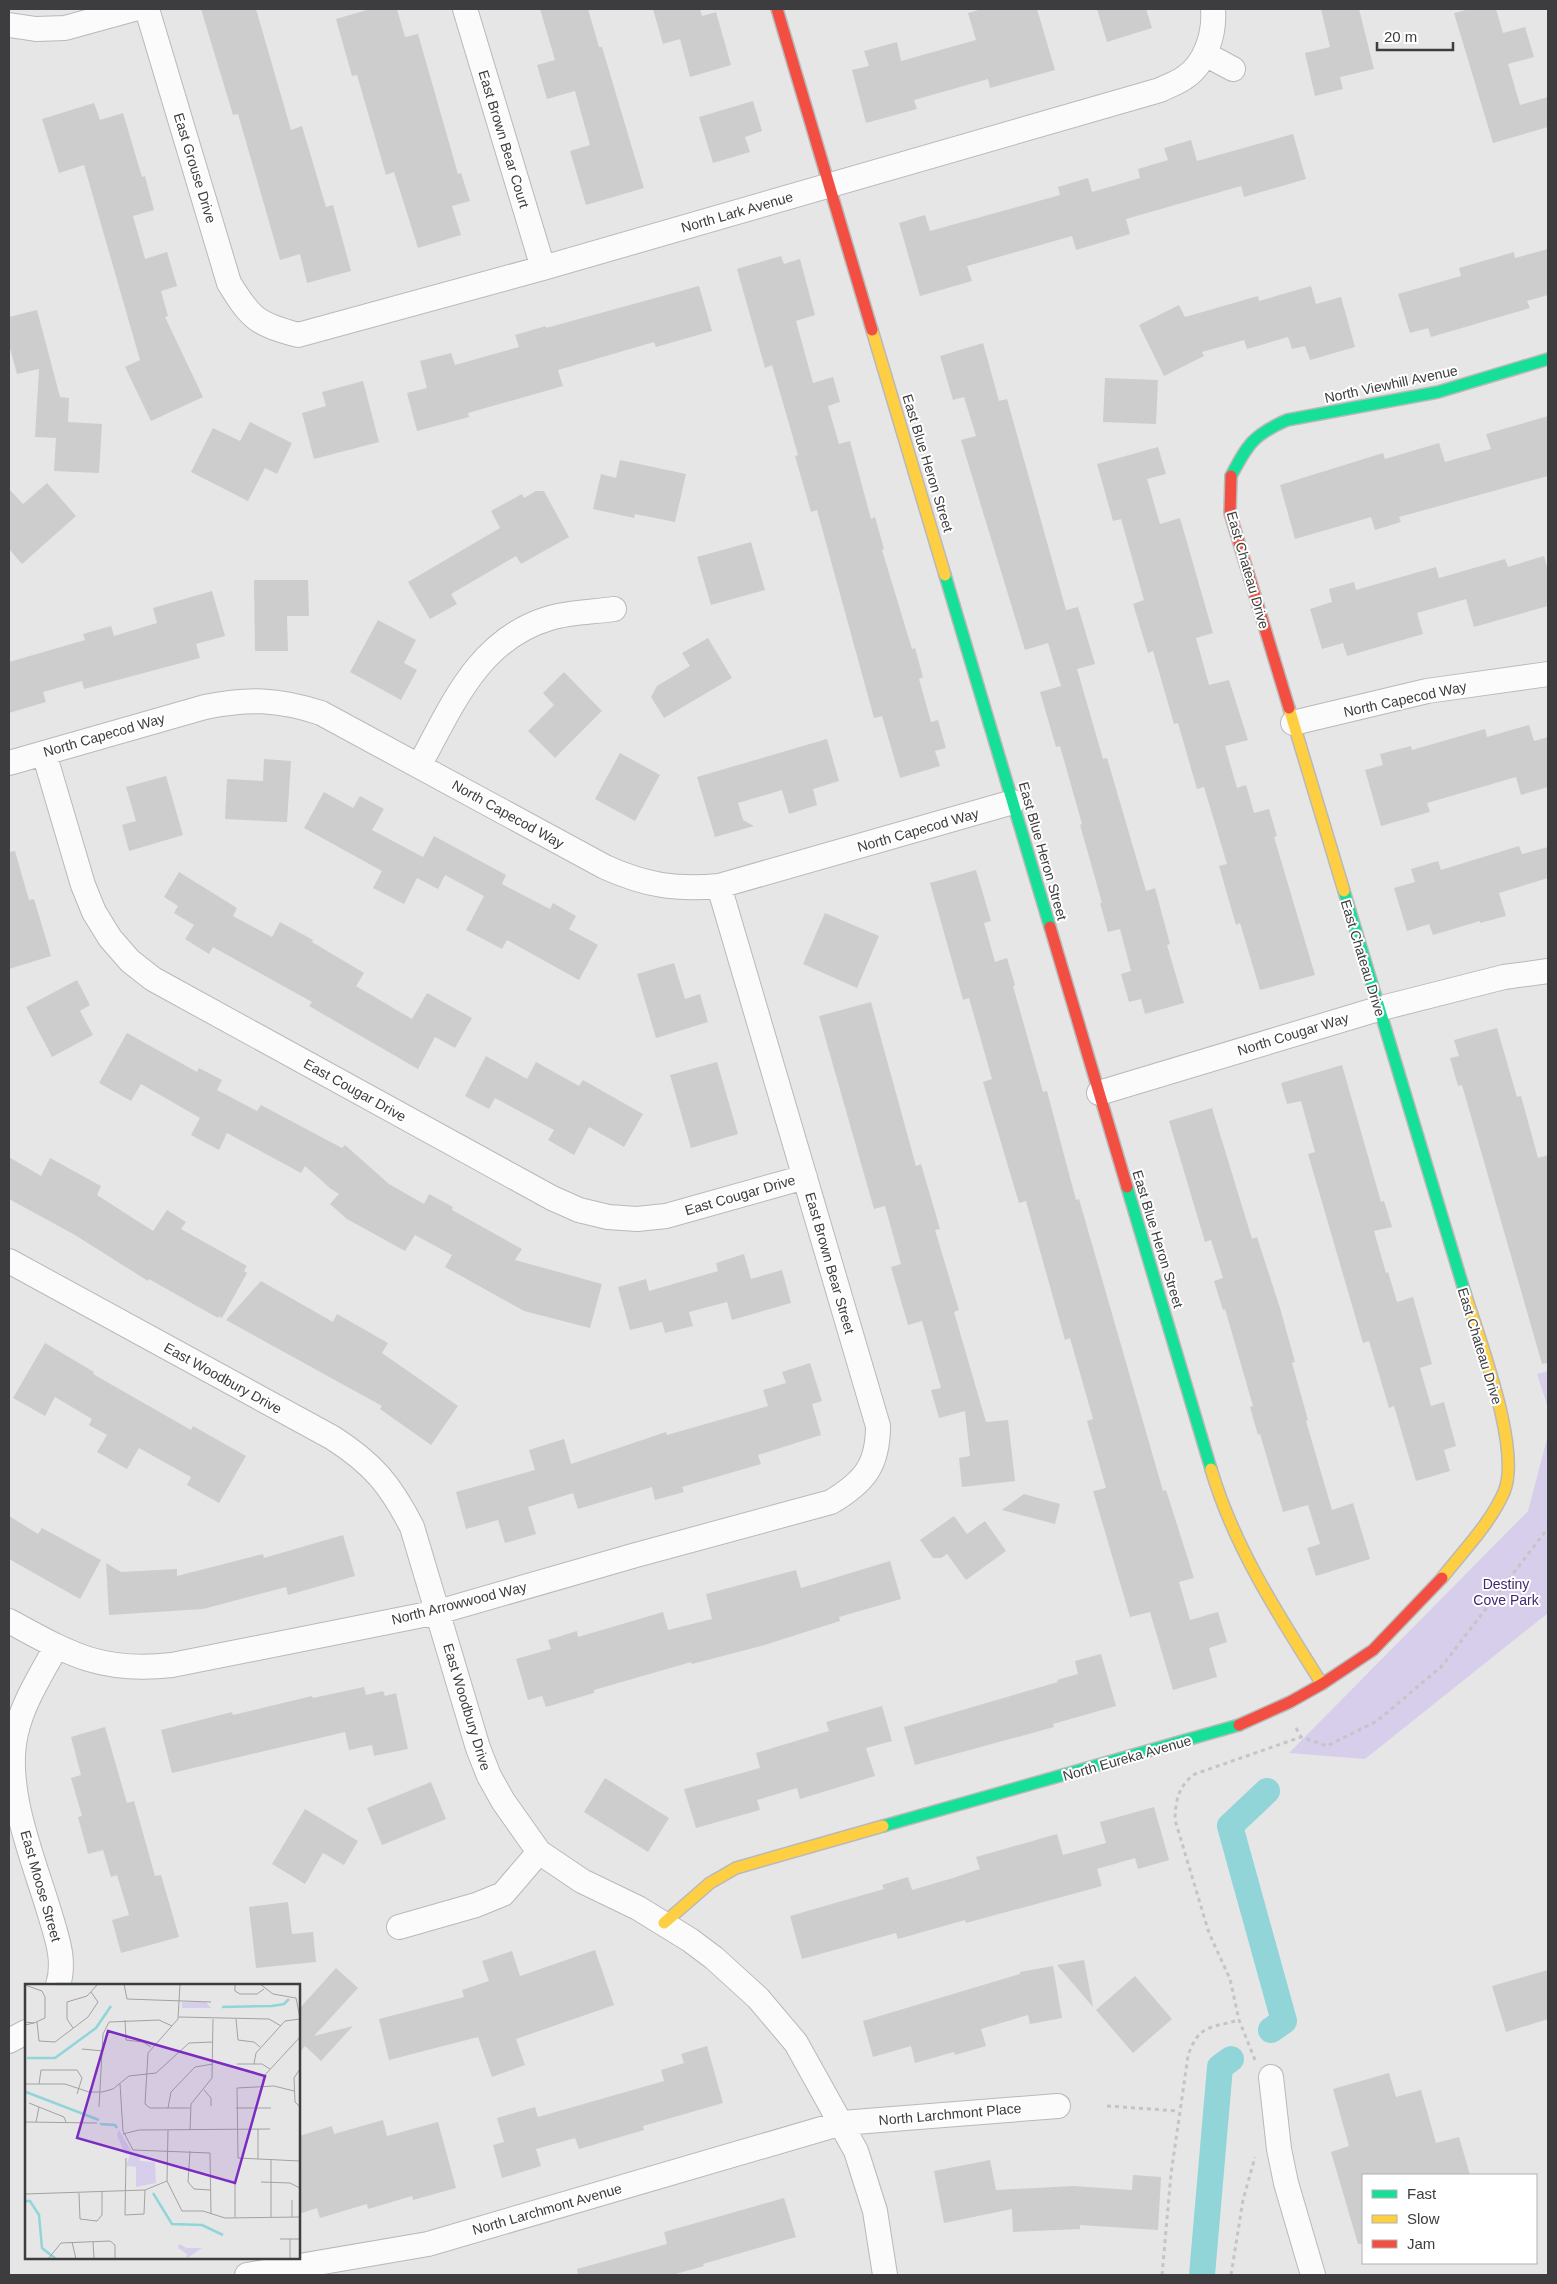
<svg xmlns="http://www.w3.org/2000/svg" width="1557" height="2284" viewBox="0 0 1557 2284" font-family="Arial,sans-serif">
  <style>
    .green { fill: #d6ceeb }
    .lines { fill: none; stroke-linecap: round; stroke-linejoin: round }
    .canal { stroke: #91d5d9; stroke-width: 26 }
    .building { fill: #cecdcd }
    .street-casing { stroke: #b9b9ba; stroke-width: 26 }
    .fast-casing { stroke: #b9b9ba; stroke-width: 14 }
    .slow-casing { stroke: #b9b9ba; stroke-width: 14 }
    .jam-casing { stroke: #b9b9ba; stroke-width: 14 }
    .path { stroke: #c5c5c5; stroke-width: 3; stroke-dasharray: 4 4; stroke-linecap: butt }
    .street { stroke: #fbfbfb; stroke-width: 24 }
    .fast { stroke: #16e098; stroke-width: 11 }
    .slow { stroke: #ffcf43; stroke-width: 11 }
    .jam { stroke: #f24e42; stroke-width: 11 }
    .labels { text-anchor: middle; stroke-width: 4; stroke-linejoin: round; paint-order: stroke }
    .street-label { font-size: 14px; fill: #3d3c3e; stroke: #fff }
    .park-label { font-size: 14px; fill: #422771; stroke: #fff }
    .inset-river { fill: none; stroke: #91d5d9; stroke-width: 2.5 }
    .inset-road { fill: none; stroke: #a2a2a3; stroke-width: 1 }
    .view { fill: #7b2cbf; fill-opacity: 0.15; stroke: #7b2cbf; stroke-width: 2.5 }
    .inset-edge { fill: none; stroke: #3d3c3e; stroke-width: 2.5 }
  </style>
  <rect width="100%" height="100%" fill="#e6e6e7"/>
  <path class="green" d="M1548,1371V1408L1537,1374Z
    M1548,1435V1613L1365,1759L1289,1753L1528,1511Z"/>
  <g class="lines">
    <path class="canal" d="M1267,1791L1230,1826L1284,2021L1271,2030
      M1202,2275L1220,2067L1231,2059"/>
  </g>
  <path class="building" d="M201,9H256L291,130L302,126L326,207L333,205L351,271L307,283L300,254L280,260L238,114L233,115Z
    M370,9H397L405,37L418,34L458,174L461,173L470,201L452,206L461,235L418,248L394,172L386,175L357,75L352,76L336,19Z
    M540,9H588L599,47H602L644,188L586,205L570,151L590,145L575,91L547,99L537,65L555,60Z
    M653,9H700L702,16L716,12L731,65L690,77L680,39L663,44Z
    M982,9H1037L1055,70L990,88L988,79L914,100L917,109L866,123L852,70L869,66L864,51L897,42L901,61L976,40L968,13Z
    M1097,9H1146L1152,28L1107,42Z
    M1321,9H1359L1374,69L1340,77L1343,89L1315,96L1305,53L1330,47Z
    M1470,9H1496L1503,33L1525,27L1534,57L1508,64L1520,105L1548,97V127L1493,143L1454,13Z
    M753,101L762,131L745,137L750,152L713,163L699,117Z
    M94,103L100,120L123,113L142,177L145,176L154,210L133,216L145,259L167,252L177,286L161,291L168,316L165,317L203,397L151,421L125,367L140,360L84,165L59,173L42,119Z
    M1293,134L1306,179L1244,197L1241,186L1126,219L1130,234L1076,250L1072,236L967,266L972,281L920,296L899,223L925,215L930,231L1060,195L1058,187L1088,178L1092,192L1140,178L1138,169L1168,160L1164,148L1191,140L1197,161Z
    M1548,249V295L1527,301L1530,308L1431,337L1428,328L1410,333L1398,294L1461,276L1459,268L1514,252L1515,258Z
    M781,256L784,264L800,259L815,315L796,321L813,383L833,377L840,402L828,406L839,444L850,441L871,519L875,517L884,549L882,550L912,649L915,648L923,677L919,679L931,722L938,720L946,748L935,751L940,766L900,778L882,716L874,718L817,510L811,512L795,456L798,455L772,365L765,368L737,269Z
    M699,286L712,331L656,347L654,342L558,370L563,386L468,413L469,417L417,431L407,393L427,388L420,361L451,353L455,365L519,347L515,335L546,326V328Z
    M1311,286L1316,304L1341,297L1355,347L1310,360L1305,346L1292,349L1288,337L1247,349L1244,340L1202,352L1204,356L1164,376L1139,325L1179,305L1185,317L1258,296L1259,301Z
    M37,310L60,397L69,398L68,422L102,424L99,473L54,471L56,438L35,437L39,369L17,374L9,345V317Z
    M983,343L999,401L1007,399L1066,610L1078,607L1095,664L1077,669L1103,759L1107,758L1146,891L1155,888L1170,944L1167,945L1184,1003L1145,1014L1141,999L1129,1002L1121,974L1131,971L1120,929L1108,932L1100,903H1102L1080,825L1082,824L1060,746L1056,747L1040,692L1061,686L1048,643L1025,650L961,440L976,436L964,397L953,400L940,356Z
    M1105,378L1158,380L1156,424L1103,422Z
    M363,381L379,442L314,459L302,413L326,406L322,392Z
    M1548,416V476L1399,517L1401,522L1375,530L1371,517L1295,539L1280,485L1383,453L1385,459L1439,443L1445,462L1491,449L1486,434Z
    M250,422L292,443L277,474L265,468L248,501L191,472L213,428L240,441Z
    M1158,447L1166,474L1147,479L1160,524L1180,518L1213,633L1196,638L1209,685L1229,680L1248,740L1225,746L1237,788L1246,785L1254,813L1269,809L1277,836L1274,837L1315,975L1260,990L1240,923L1236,925L1219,866L1227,864L1204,787L1197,789L1178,723L1174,724L1153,651L1148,653L1133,604L1144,600L1121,519L1113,521L1097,464Z
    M620,460L686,474L675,522L635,514L634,518L593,509L601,474L616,478Z
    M47,483L76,516L22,564L9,549V489L23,504Z
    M536,491H544L569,537L521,564L516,556L451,594L457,604L430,619L408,582L500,528L491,511L522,494L524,498Z
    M751,542L765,590L711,605L697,557Z
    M1544,556L1548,571V606L1474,627L1466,599L1417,613L1423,634L1347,656L1343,643L1322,649L1310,609L1332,602L1329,589L1354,582L1356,590L1436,567L1439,578L1505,559L1508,567Z
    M254,580H308L309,616H287L288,651H255Z
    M212,591L225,636L196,644L200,658L84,689L82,681L43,692L46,702L9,713V662L85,640L83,634L111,626L114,636L157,623L153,608Z
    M378,620L416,640L404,663L417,670L401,700L350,672Z
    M708,638L732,678L664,718L651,697L657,686L690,666L682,653Z
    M564,672L602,711L555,758L528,731L554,705L543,693Z
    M1529,725L1534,741L1548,737V787L1521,795L1516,777L1427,803L1430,812L1381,826L1365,770L1383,765L1380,754L1411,746L1412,750L1485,729L1487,737Z
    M827,739L839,781L813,789L817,805L789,814L782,790L738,803L743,820L754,826L715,837L697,777Z
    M620,753L660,775L635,821L595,799Z
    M264,759L291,761L287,822L225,819L227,779L263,781Z
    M166,776L183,835L129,851L122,825L136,821L126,787Z
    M324,792L353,808L360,796L384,809L372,830L423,857L434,836L506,875L502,884L550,909L553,903L576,916L569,929L598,945L579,980L507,940L502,949L466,930L484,896L445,875L438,889L417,878L404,904L373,888L382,871L304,828Z
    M1519,846L1522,854L1548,847V878L1499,893L1506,916L1480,923V921L1433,935L1429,924L1407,931L1394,888L1415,882L1411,869L1438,861L1441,870Z
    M15,851L29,900L34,899L51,956L9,969V852Z
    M976,870L991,921L984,923L995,962L1007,958L1015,985L1013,986L1043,1092L1047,1091L1076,1200L1079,1199L1163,1491L1166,1490L1194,1578L1179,1582L1190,1620L1218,1612L1227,1642L1209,1648L1217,1677L1173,1690L1150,1612L1130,1617L1093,1491L1106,1488L1087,1421L1093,1419L1070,1338L1065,1340L1026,1201L1019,1203L983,1082L992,1079L969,998L963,1000L930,883Z
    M179,872L237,908L233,916L272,937L280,922L313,940L312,942L364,973L356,986L412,1019L427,993L472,1018L455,1048L435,1037L418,1069L309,1006L312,1002L213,947L209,954L185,939L194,925L174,913L178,906L164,897Z
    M825,913L879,936L857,988L803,964Z
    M674,963L685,999L700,994L708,1022L656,1038L637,974Z
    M77,980L90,1005L80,1011L93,1035L52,1057L26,1007Z
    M871,1002L916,1166L921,1164L940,1229L935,1230L959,1310L954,1312L986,1422L1008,1420L1015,1481L962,1487L959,1458L970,1456L965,1411L939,1418L931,1390L941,1388L922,1321L908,1325L891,1267L901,1264L885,1206L874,1209L819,1016Z
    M1497,1028L1517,1097L1521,1096L1538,1158L1548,1155V1363L1542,1364L1462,1085L1458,1086L1450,1058L1459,1056L1454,1040Z
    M127,1033L197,1072L199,1068L222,1080L217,1090L257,1111L261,1105L342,1148L345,1145L389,1184L424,1204L429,1194L453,1207L452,1210L522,1249L515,1260L602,1284L590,1328L524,1311L445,1267L452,1255L415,1235L405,1251L347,1219L330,1204L339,1194L331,1189L305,1166L301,1173L227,1133L219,1150L191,1135L200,1118L141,1084L131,1101L99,1083Z
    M486,1056L527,1079L536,1062L579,1086L583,1080L643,1114L624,1147L589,1127L574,1155L548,1140L554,1130L495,1098L489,1109L465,1096Z
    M717,1062L738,1134L691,1148L670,1075Z
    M1342,1065L1381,1202L1384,1201L1392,1227L1374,1231L1386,1273L1388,1272L1397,1302L1413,1297L1432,1364L1420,1368L1431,1406L1444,1402L1456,1446L1444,1450L1450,1471L1416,1481L1394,1406L1389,1408L1369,1341L1363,1343L1308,1154L1315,1152L1301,1101L1287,1104L1281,1083Z
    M1212,1108L1252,1239L1257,1237L1280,1308L1295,1362L1292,1363L1308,1420L1306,1421L1332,1510L1353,1503L1370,1559L1316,1576L1307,1548L1320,1544L1308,1505L1283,1512L1260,1434L1258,1435L1250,1407L1253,1406L1225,1309L1223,1310L1214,1281L1223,1278L1211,1240L1205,1242L1169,1121Z
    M9,1157L41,1176L50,1158L101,1186L97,1195L153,1231L167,1210L186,1222L181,1229L247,1266L244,1271L247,1273L222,1318L219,1316L218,1318L149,1279L148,1281L75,1235L9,1199Z
    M744,1254L751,1279L782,1270L791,1303L732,1320L727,1302L689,1312L693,1326L665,1333L662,1322L630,1330L618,1287L646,1279L649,1291L718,1271L716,1263Z
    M261,1281L333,1322L337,1314L388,1343L382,1353L458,1406L431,1445L380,1409L382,1406L226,1320Z
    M45,1343L94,1372L93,1374L191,1430L193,1426L246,1456L219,1503L187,1485L191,1477L139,1448L127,1469L97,1452L107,1435L89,1425L92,1419L55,1397L45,1416L13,1398Z
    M810,1363L822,1401L812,1404L821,1435L758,1455L761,1464L682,1487L684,1492L655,1500L652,1487L578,1509L573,1493L528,1507L536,1534L505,1543L498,1520L466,1529L456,1492L535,1470L529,1450L564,1439L571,1464L666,1432L667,1435L768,1406L763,1390L786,1383L782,1372Z
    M1024,1494L1060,1504L1055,1524L1002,1510Z
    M9,1516L38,1534L42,1528L101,1560L80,1599L9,1559Z
    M954,1516L967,1534L985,1521L1006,1551L966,1580L947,1554L941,1558H933L920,1540Z
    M343,1535L355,1576L288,1595L286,1587L203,1609L109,1615L106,1563L121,1572L177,1569V1576L263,1554L264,1558Z
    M890,1561L901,1599L839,1617L840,1621L761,1646L692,1664L691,1662L594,1690V1693L546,1707L542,1696L528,1700L516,1659L551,1649L548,1640L577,1631L578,1637L663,1612L668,1630L712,1619L706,1594L796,1570L801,1588Z
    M1101,1654L1116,1706L1053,1724L1054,1727L915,1765L904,1727L1058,1682L1057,1680L1078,1674L1075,1661Z
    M364,1687L366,1695L383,1691L385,1696L396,1693L408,1749L374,1756L372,1745L349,1750L345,1732L172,1773L161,1730L232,1712L233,1715L312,1696L313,1698Z
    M882,1706L892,1741L866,1748L875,1776L800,1799L797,1788L757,1800L760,1810L696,1828L684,1789L760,1768L756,1753L829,1731L826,1722Z
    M105,1727L127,1803L134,1801L155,1876L161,1875L179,1937L121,1953L112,1920L129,1915L117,1875L111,1877L103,1850L88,1854L78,1817L82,1816L71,1778L81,1775L71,1737Z
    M605,1778L669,1818L648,1852L584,1812Z
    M431,1782L446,1819L382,1845L367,1808Z
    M1154,1807L1169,1860L1138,1869L1135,1858L1097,1869L1102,1886L966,1923L965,1920L898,1939L896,1933L802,1959L790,1916L884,1889L882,1885L908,1877L912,1890L953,1878L980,1869L976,1857L1057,1834L1063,1855L1106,1843L1100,1822Z
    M305,1809L358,1841L344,1865L323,1853L305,1884L272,1864Z
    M288,1902L292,1934L313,1932L316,1962L256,1968L249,1907Z
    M595,1950L614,2005L516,2039L525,2065L492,2077L478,2037L389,2060L379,2019L464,1997L462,1990L489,1981L482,1961L512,1951L520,1976Z
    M1084,1960L1093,2007L1057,1965Z
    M1053,1966L1062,2018L1030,2024L1028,2015L981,2029L986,2046L955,2055L954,2052L915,2063L911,2046L873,2057L863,2021L1020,1974V1972Z
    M336,1968L358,1988L314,2036L353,2026L321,2061L305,2046L299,2053V2009Z
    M1548,1970V2019L1506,2032L1492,1986Z
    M1135,1976L1172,2019L1133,2053L1096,2010Z
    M707,2046L723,2103L643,2126L644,2130L579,2149L575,2138L536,2149L541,2166L502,2178L493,2145L504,2142L497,2118L535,2107L538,2117L664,2081L661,2070L684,2063L681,2054Z
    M1389,2073L1396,2097L1421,2090L1436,2143L1459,2137L1470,2175H1363V2244H1358L1331,2152L1349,2146L1333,2089Z
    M383,2120L387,2136L438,2122L456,2188L413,2200L412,2196L368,2209L367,2204L320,2218L317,2208L299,2214V2136L332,2126L334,2134Z
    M990,2160L996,2190L1073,2186L1132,2190L1133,2175L1161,2177L1158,2230L1080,2225V2229L1013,2232L1012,2209L944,2223L934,2171Z
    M784,2198L796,2237L703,2264L704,2266L672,2275H578L577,2269L667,2244L664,2232Z"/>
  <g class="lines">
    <g class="street-casing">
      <path id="street" d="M147,9L229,283C251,319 257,324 298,335L543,268L1160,90C1168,86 1177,83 1184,78C1206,64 1215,33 1213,9
        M465,9L543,268
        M9,25L36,29L65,28L134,9
        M1205,54L1233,69
        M1293,723L1427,691L1548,674
        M44,753L83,885L94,912L110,938L130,961L153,979L552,1198L579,1210L608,1217L637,1219L666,1216L805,1177
        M9,763L205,707C248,698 278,699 321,713L605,867C645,885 675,890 719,886L1013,802
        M419,766C452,706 478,639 550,618C570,612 593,612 614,609
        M1099,1093L1378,1009L1504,977L1548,971
        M9,1261L333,1438C373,1464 390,1484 412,1527L478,1748L489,1776L503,1801L539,1852L582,1881L638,1908L690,1940L714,1958L758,1998L796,2043L856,2151L875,2211L885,2275
        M9,1621C70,1654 100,1673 172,1665L438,1612L636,1555L831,1502C864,1482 878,1466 878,1426L719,886
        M56,1647C41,1675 23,1702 16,1733C3,1788 33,1858 49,1911C56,1935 66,1960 58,1985
        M399,1927L476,1905L503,1894L539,1852
        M9,2041L26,2032
        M1271,2077L1279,2149L1286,2183L1313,2275
        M247,2275L428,2244L842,2123L1058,2106"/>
    </g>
    <g class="fast-casing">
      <path id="fast" d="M1231,476C1248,444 1253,435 1287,420L1438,392L1548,359
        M945,575L1050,927
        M1344,891L1465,1293
        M1127,1187L1211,1469
        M883,1826L1239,1725"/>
    </g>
    <g class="slow-casing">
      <path id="slow" d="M872,330L945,575
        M1289,708L1344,891
        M1211,1469C1234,1547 1279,1616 1322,1684
        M1442,1578C1463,1551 1490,1524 1504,1492C1522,1450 1479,1339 1465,1293
        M664,1923L710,1883L736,1868L883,1826"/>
    </g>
    <g class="jam-casing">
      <path id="jam" d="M777,9L872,330
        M1231,476L1230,513L1289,708
        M1050,927L1127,1187
        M1239,1725L1290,1702L1322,1684L1373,1650L1442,1578"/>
    </g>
    <path class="path" d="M1296,1728L1301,1737L1327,1746L1377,1721L1442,1666L1548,1528
      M1255,2060L1239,2020L1230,1979L1209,1933L1175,1820C1175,1801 1179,1785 1195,1774L1301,1737
      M1107,2106L1179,2111
      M1162,2275L1171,2174L1188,2056C1198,2025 1210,2028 1239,2020
      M1231,2275L1243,2200L1255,2157"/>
    <use href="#street" class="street"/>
    <use href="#fast" class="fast"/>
    <use href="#slow" class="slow"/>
    <use href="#jam" class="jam"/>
  </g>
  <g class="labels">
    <g class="street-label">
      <text transform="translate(504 139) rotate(73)" y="5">East Brown Bear Court</text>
      <text transform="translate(195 168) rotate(73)" y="5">East Grouse Drive</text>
      <text transform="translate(737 212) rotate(-16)" y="5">North Lark Avenue</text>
      <text transform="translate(1391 384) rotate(-12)" y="5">North Viewhill Avenue</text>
      <text transform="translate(928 463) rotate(73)" y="5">East Blue Heron Street</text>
      <text transform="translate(1248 570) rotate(74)" y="5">East Chateau Drive</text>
      <text transform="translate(1405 699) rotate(-12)" y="5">North Capecod Way</text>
      <text transform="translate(104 735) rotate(-16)" y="5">North Capecod Way</text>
      <text transform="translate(508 814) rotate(29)" y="5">North Capecod Way</text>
      <text transform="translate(918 830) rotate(-16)" y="5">North Capecod Way</text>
      <text transform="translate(1043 851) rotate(74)" y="5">East Blue Heron Street</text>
      <text transform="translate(1363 958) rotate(73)" y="5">East Chateau Drive</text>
      <text transform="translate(1293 1034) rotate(-17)" y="5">North Cougar Way</text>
      <text transform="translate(355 1090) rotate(29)" y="5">East Cougar Drive</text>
      <text transform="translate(740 1195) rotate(-16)" y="5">East Cougar Drive</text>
      <text transform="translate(1158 1239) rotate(73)" y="5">East Blue Heron Street</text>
      <text transform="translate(830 1263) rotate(74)" y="5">East Brown Bear Street</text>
      <text transform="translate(1480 1346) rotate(73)" y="5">East Chateau Drive</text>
      <text transform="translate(223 1378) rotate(29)" y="5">East Woodbury Drive</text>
      <text transform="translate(459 1603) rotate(-14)" y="5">North Arrowwood Way</text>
      <text transform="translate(467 1707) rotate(73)" y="5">East Woodbury Drive</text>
      <text transform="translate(1127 1758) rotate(-16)" y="5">North Eureka Avenue</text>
      <text transform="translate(41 1886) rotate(74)" y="5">East Moose Street</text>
      <text transform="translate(950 2114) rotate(-5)" y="5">North Larchmont Place</text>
      <text transform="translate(547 2209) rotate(-16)" y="5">North Larchmont Avenue</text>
    </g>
    <g class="park-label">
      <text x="1506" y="1589">Destiny<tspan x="1506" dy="16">Cove Park</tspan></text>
    </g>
  </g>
  <g transform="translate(25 1984)">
    <rect width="275" height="275" fill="#e6e6e7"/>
    <path d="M157,18H181L186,24H157ZM94,146L106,167L115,171V177L130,178L131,199L111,203V183L101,182L105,171L100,170L92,151ZM154,260L162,264H177L161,275L162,270L153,264Z" fill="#d6ceeb"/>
    <path class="inset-river" d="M31,0H54M197,23L247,22L259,20L264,15M2,74H30L71,44L86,22M1,108L74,136M75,140L90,141L92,144M128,209L147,240L177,241L198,251M1,217H5L14,231L17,264L31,275"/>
    <path class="inset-road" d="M99,0L102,15L186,18M155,0L153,35L123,69L120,120L125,124H165M210,0V7L215,10H232L239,5M235,0L248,10L271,14L275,34M0,1L17,7L20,13V34L9,39M154,33L244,35L256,42M211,35L213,56L229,58L235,63M100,36L101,56L118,58L126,63M0,38L9,39L0,41M12,38L14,57L30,58L63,33L73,18L66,8M48,44L42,35V18L62,12L73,0M57,65L78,67M212,80H237L245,85M229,80L231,69L260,37L275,35M275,85L269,94L270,118L275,123M0,100H40L64,108H77L88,105L104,92L131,89L164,59L188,58M14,100L16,86H52L57,94L52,110M95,100L98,147L108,166L185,169L186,230M237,102L239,92L275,53M179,106L186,114V122M4,119L39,133L41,138M74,123L78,50L84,38L134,36L147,42M143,124L146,108L170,83L188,80M211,124H246M0,138L72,139M11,138L14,123M233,145V175M143,146L142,197L157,227H178L200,234L275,233M165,146L166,120L187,94L188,35M98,150L114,146L245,145M165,167L163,198L169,205L185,206M101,174L100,231L119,230L120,206M213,174L212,104L249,102L269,107M213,174L275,177M246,175V233M236,198L265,199L275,204M210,200V233M54,209L55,235L72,237L77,231V208M0,210L120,206L142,197M267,233V216M255,255H275M47,258L51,275M68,258L69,275M23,275L36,259L85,257L90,261V275M265,275V255"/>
    <path class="view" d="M83,47L240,92L210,199L52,154Z"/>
    <rect width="275" height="275" class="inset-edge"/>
  </g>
  <rect width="1557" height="2284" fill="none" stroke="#3d3c3e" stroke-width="20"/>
  <rect x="1362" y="2174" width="175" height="90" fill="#ffffff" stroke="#b1b1b2"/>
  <rect x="1372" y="2190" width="25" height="8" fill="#16e098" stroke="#b1b1b2"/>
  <text x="1407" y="2199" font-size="15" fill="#3d3c3e">Fast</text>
  <rect x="1372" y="2215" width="25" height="8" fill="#ffcf43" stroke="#b1b1b2"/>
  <text x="1407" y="2224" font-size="15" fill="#3d3c3e">Slow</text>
  <rect x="1372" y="2240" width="25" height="8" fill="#f24e42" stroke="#b1b1b2"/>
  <text x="1407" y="2249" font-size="15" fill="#3d3c3e">Jam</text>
  <path d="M1377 42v8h76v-8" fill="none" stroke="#3d3c3e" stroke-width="2.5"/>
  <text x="1384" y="42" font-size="15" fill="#3d3c3e" stroke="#ffffff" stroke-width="4" paint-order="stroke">20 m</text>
</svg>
